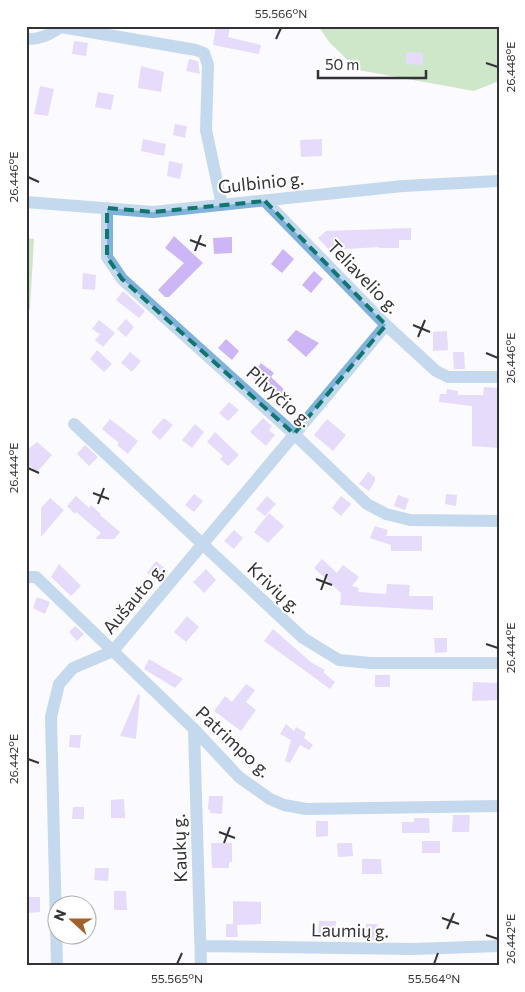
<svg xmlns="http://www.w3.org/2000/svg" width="525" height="992" viewBox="0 0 525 992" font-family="Commissioner,sans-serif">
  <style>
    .forest { fill: #96d088 }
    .building { fill: #cdb6f6 }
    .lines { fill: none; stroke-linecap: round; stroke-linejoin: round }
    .minor { stroke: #81b2db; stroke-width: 12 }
    .marked { fill: none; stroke: #0f766e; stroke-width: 4; stroke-dasharray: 10 6; stroke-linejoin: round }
    .ticks { fill: none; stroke: #333234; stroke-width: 2 }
    .labels { text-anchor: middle; stroke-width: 4; stroke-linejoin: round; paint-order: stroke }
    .street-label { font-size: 18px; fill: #333234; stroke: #fff }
    .neatline { fill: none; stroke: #333234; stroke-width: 2 }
    .ticks-label { font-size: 12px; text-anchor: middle; fill: #333234 }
  </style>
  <rect width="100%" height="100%" fill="#fbfafe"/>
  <path class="forest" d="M318,26H499V81L474,91L358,70L330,43Z
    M26,238L34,239L30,309L26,311Z"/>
  <path class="building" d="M216,26H230L228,37L261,45L259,54L213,45Z
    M74,41L88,43L86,56L72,54Z
    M406,52L423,53V65L406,64Z
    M189,59L198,61L200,74L186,71Z
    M141,66L164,72L161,92L138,88Z
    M40,86L54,89L48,116L34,114Z
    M98,92L114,95L111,110L95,107Z
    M175,124L187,126L185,138L173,135Z
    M143,139L166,144L164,156L141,151Z
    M322,139V156L301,157L300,140Z
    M169,161L183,164L180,179L167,176Z
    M411,228V240H399V248H379V247L329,250L318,238L326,231Z
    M174,236L203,263L169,297H165L158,290L184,263L165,248Z
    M232,237V253L214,254L213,238Z
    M283,249L294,259L282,273L271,264Z
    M314,271L323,279L311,293L302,285Z
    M83,273L96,275L95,290L82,289Z
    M123,291L145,311L139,318L116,300Z
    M126,319L134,327L126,337L117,329Z
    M99,320L115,333L103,347L95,340L100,334L92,329Z
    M296,330L319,343L306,357L287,340Z
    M447,331L448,350L433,351V332Z
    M226,339L239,351L232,360L218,348Z
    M97,350L112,364L104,372L90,359Z
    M130,352L141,361L132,372L121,363Z
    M453,352H464L465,369H454Z
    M261,363L274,373L271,377L292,397L287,403L251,376Z
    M484,387L497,388L499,448L472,446V406L439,402L440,394H446L447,389L458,391V395H483Z
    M229,402L239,410L228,421L219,413Z
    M164,418L173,425L160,440L151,432Z
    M263,418L272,426L269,430L275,435L266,446L250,432Z
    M110,419L138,441L128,454L117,445L119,443L102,429Z
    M327,419L346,435L333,451L314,435Z
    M195,424L204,432L192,448L182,440Z
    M215,432L239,455L228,466L220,459L223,456L207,442Z
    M37,442L52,455L37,472L26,463V451Z
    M85,445L98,457L89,466L77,454Z
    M368,472L375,477V481L369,491L359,484Z
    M194,494L203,501L194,512L185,505Z
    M446,494L457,495L456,506L445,504Z
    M398,495L409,499L405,510L394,506Z
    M76,496L89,508L91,505L101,514L100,515L120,532L114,539H95L101,533L76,512L75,514L67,506Z
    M267,496L276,504L265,516L256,509Z
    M341,496L351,504L341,516L332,508Z
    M50,498L64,510L41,537V508Z
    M269,513L284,526L268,543L254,532Z
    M375,526L388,530L386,536H422V551H391V545L370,538Z
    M234,530L243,538L234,549L224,541Z
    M322,559L337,573L343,565L359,577L352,586L359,588L358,592L386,594L387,584L410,585L409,596H433V610L340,605L341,593L314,568Z
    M156,561L168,571L159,583L147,573Z
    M59,564L81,586L71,596L51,577Z
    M206,569L216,580L204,593L193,582Z
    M37,597L50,602L45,614L33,608Z
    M187,616L199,627L186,642L174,632Z
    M75,626L84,634L77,641L69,632Z
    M273,629L312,663L325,670L323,672L335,682L330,689L264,641Z
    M434,638H447V652L435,653Z
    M149,659L183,679L175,688L144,669Z
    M375,675H390V687H375Z
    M473,682L497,683V700L472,701Z
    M246,684L255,690L246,702L256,710L241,731L214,711L225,696L232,702Z
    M138,694L140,695L136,739L120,736Z
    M286,724L294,731L296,727L306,733L304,738L313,745L309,750L300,745L290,763L285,761L291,740L280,734Z
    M70,735H81L80,748L69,747Z
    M209,796H223L222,814L210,813V810L208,809Z
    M124,799L125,818H111V800Z
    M73,807H84V819H72Z
    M453,815H470L469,832H452Z
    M414,818H429L430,833H402V822H414Z
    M316,821H328V836L316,837Z
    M422,841H440V853H422Z
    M211,843H232V862H229V868H212Z
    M337,843H352L353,856L338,857Z
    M362,859H381L382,874H362Z
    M95,868H109L108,881L94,880Z
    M114,891H126L127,910H114Z
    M27,897H40V912L27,913Z
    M233,901L261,902V924L237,925L238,937H226V924H233Z
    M319,921H336L335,936L318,935Z
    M366,924H378L374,940H366Z"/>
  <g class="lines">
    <path class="minor" d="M26,39C40,40 50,34 61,27L196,50L204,53L208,65L206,130L222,205
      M265,201L386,325L436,371L448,377H499
      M26,202L153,212L403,186L499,181
      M107,208V257L122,279L294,434L367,504L386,514L410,520L499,521
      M74,424L303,638L339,660L370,663H499
      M26,577H36L194,729L239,777L270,799L284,805L306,809L499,806
      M194,729L201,966
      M201,946L414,949L499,946
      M57,966L51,717L59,684L73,668L113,651L386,325"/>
  </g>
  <path d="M0 0H525V992H0ZM265,201L386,325L294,434L122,279L107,257V208L153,212Z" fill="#fbfafe" fill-opacity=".55" fill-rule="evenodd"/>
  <path class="marked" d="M265,201L386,325L294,434L122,279L107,257V208L153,212Z"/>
  <path class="ticks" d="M276,39L281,28M486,63L498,67M28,177L39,182M190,240L206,246M195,251L201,235M413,325L430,332M418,337L425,320M486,353L498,358M28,468L39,473M93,493L109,499M98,504L104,488M316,579L332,585M321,590L327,574M486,644L498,648M28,759L39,763M219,832L235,838M224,843L230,827M442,918L459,924M447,929L454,913M486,935L498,939M177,964L182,953M434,964L438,953"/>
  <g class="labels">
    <g class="street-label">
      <text transform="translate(261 183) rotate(-6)" y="6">Gulbinio g.</text>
      <text transform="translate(363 277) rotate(46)" y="6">Teliavelio g.</text>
      <text transform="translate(279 397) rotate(42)" y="6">Pilvyčio g.</text>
      <text transform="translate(274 588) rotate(43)" y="6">Krivių g.</text>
      <text transform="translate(134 599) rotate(-50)" y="6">Aušauto g.</text>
      <text transform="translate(233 742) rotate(43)" y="6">Patrimpo g.</text>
      <text transform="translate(180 848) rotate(-92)" y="6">Kaukų g.</text>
      <text transform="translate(350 931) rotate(1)" y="6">Laumių g.</text>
    </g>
  </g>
  <rect width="525" height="992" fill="none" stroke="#ffffff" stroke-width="55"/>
  <g transform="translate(72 920) rotate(291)"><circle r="24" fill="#ffffff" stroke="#adadae"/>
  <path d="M0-4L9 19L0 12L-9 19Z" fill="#a2602d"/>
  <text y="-8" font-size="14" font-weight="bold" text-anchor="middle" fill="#333234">N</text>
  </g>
  <path d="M318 70v8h108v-8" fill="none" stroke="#333234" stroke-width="2.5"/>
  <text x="325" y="70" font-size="15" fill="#333234" stroke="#ffffff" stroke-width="4" paint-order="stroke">50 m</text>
  <rect x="28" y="28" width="470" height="936" class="neatline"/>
  <g class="ticks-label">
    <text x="281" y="18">55.566°N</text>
    <text transform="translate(511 67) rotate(-90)" y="4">26.448°E</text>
    <text transform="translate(14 177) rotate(-90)" y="4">26.446°E</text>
    <text transform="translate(511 358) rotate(-90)" y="4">26.446°E</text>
    <text transform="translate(14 468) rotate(-90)" y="4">26.444°E</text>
    <text transform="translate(511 648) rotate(-90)" y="4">26.444°E</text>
    <text transform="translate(14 759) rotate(-90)" y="4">26.442°E</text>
    <text transform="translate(511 939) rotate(-90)" y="4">26.442°E</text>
    <text x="177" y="983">55.565°N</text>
    <text x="434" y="983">55.564°N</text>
  </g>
</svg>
